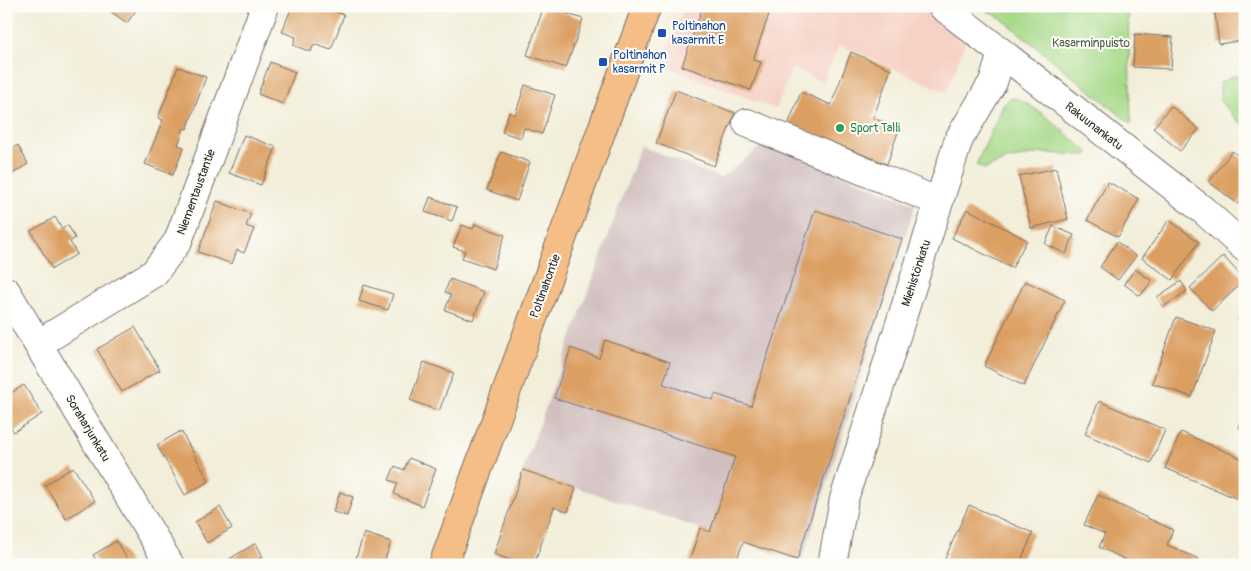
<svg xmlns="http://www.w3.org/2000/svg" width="1251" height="571" viewBox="0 0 1251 571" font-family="Pangolin,sans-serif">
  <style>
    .built { fill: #f6d1c5 }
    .industrial { fill: #d1bfbf }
    .green { fill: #a7da8a; stroke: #69825a }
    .building { fill: #db9f62 }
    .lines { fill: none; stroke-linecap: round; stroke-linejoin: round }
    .minor-casing { stroke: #716f68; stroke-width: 30 }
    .major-casing { stroke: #716f68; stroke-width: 30 }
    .minor { stroke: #fff; stroke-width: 28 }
    .major { stroke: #f6be87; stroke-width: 28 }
    .transit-dot { fill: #1a4fb4; stroke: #fdfcf7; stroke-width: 2 }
    .leisure-dot { fill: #2e9e5b; stroke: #fdfcf7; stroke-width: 2 }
    .labels { text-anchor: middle; stroke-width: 4; stroke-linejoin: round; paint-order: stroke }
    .transit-label { font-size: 12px; fill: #164399; stroke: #fdfcf7; text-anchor: start }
    .park-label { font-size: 12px; fill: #506048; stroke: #fdfcf7 }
    .street-label { font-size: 12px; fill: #2b2b2b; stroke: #fdfcf7 }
    .leisure-label { font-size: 12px; fill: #27864d; stroke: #fdfcf7; text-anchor: start }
  </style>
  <rect width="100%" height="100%" fill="#fdfcf7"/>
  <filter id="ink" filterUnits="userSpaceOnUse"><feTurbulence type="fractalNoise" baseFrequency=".02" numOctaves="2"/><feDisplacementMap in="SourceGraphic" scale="10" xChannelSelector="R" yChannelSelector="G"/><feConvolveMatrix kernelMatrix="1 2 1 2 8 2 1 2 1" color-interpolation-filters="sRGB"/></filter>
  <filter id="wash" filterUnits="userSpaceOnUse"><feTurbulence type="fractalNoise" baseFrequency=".0096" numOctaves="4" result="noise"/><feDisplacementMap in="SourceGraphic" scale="20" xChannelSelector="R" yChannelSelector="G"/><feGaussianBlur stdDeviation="1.12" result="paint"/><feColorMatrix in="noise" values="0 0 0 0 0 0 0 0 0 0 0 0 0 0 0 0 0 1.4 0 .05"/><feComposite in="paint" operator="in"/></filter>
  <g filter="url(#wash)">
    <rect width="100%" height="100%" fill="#f2eed9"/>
    <path class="built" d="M685,6H928L966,40L947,92L839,45L823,82L792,68L776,109L672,69L660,66Z"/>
    <path class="industrial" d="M767,142L915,205L802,562L523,470L641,146L720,178Z"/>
    <path class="green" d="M986,6H1128L1131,124L1001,18L982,8Z
      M1233,76H1245V125L1238,121L1220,101V83Z
      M1016,98C1043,110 1065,134 1088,152L1087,155L1041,153L1003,161L985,169L976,165L1004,104L1009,99Z"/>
    <g id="blocks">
      <path class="building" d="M103,6H139L127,23Z
        M292,6H323L344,15L331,50L314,44L311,52L293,45L296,37L282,32Z
        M544,6L583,19L566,68L527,55Z
        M703,6H772L753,60L761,62L751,90L682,66Z
        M1214,6H1245V40L1219,44Z
        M1135,34L1173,37L1171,69L1133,67Z
        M851,52L891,69L873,118L899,129L887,164L788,125L801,92L831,105Z
        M270,62L295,72L283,104L258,94Z
        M178,67L206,77L187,129L184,128L178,145L184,147L173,175L145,164L163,120L158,118Z
        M525,85L555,95L542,134L524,128L521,138L502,132L509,112L515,115Z
        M676,90L735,113L714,166L656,143Z
        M1171,106L1199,129L1180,151L1153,128Z
        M244,135L276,147L261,185L229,173Z
        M6,141L11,149L18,145L28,164L6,178Z
        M1232,151L1245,160V195L1238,204L1209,182Z
        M501,152L530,162L517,201L487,190Z
        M1056,168L1068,219L1031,228L1019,176Z
        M1108,182L1139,199L1118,237L1087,220Z
        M430,197L457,207L452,221L425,212Z
        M217,201L251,214L246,226L254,229L244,253L237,250L232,264L198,252Z
        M967,209L1027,240L1012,268L952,238Z
        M815,210L902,239L797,560L743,542L735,565H688L700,528L710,532L735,457L554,398L571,348L599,358L605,340L670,362L663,384L713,400L715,394L751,406Z
        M55,217L62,229L68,225L75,238L70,242L77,254L52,269L31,231Z
        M1169,220L1199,242L1172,280L1142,258Z
        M475,224L505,235L493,269L462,258L465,251L453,247L462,225L473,229Z
        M1053,226L1074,235L1066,254L1045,244Z
        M1117,242L1136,256L1118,280L1100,267Z
        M1223,256L1245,280L1212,311L1190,288Z
        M1135,269L1152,281L1140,296L1124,284Z
        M450,279L484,292L473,320L445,310L451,295L445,292Z
        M1025,281L1065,300L1024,386L984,366Z
        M1181,281L1187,291L1163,307L1157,297Z
        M364,285L393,294L388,310L359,301Z
        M1245,314V329L1238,319Z
        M1176,317L1216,331L1192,397L1152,383Z
        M135,327L160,370L122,392L97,349Z
        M424,362L454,373L439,411L410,400Z
        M24,385L42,414L14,432L6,421V396Z
        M1099,401L1165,430L1151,463L1085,434Z
        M1244,407L1245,408V430L1239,428Z
        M181,431L209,481L185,495L157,445Z
        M1181,432L1245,460V483L1238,499L1165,468Z
        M409,458L436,469L422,506L394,494L398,483L389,480L395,466L404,470Z
        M73,467L95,501L66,519L45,485Z
        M523,470L576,488L568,512L554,507L534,565H524L494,554Z
        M340,492L353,497L347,516L333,512Z
        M1098,495L1173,530L1167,545L1199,559L1196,565H1137L1099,547L1105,534L1084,525Z
        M969,505L1033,533L1019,565H942Z
        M220,507L232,528L207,543L195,522Z
        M364,533L391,542L383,565H366L355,561Z
        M116,541L131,565H99L93,555Z
        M256,543L263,557L256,561L259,565H222L221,564Z"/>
    </g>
  </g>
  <g filter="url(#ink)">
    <use href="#blocks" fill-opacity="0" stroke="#716f68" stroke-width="1"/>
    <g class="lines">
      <g class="minor-casing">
        <path id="minor" d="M942,6L1203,210L1245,248
          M747,123L939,202
          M6,291L170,565
          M38,344L154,273L178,241L265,6
          M832,565L844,499L959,139L993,82L1002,54"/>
      </g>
      <g class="major-casing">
        <path id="major" d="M443,565L647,6"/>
      </g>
      <use href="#minor" class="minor"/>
      <use href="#major" class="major"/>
    </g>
  </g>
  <g class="transit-dot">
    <rect x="657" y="28" width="10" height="10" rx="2.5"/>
    <rect x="598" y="57" width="10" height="10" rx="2.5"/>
  </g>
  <circle class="leisure-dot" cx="840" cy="128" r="5"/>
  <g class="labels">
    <g class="transit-label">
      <text x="672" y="30">Poltinahon<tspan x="672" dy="14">kasarmit E</tspan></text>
      <text x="613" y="59">Poltinahon<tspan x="613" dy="14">kasarmit P</tspan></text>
    </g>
    <g class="park-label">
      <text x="1091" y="47">Kasarminpuisto</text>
    </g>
    <g class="street-label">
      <text transform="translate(1094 126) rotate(38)" y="4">Rakuunankatu</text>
      <text transform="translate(196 192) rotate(-70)" y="4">Niementaustantie</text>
      <text transform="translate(916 273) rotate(-72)" y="4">Miehistönkatu</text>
      <text transform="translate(545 286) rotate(-70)" y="4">Poltinahontie</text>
      <text transform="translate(88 428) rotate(59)" y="4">Soraharjunkatu</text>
    </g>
    <g class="leisure-label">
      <text x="850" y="132">Sport Talli</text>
    </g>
  </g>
  <rect width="1251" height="571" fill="none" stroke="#fdfcf7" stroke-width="25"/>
</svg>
